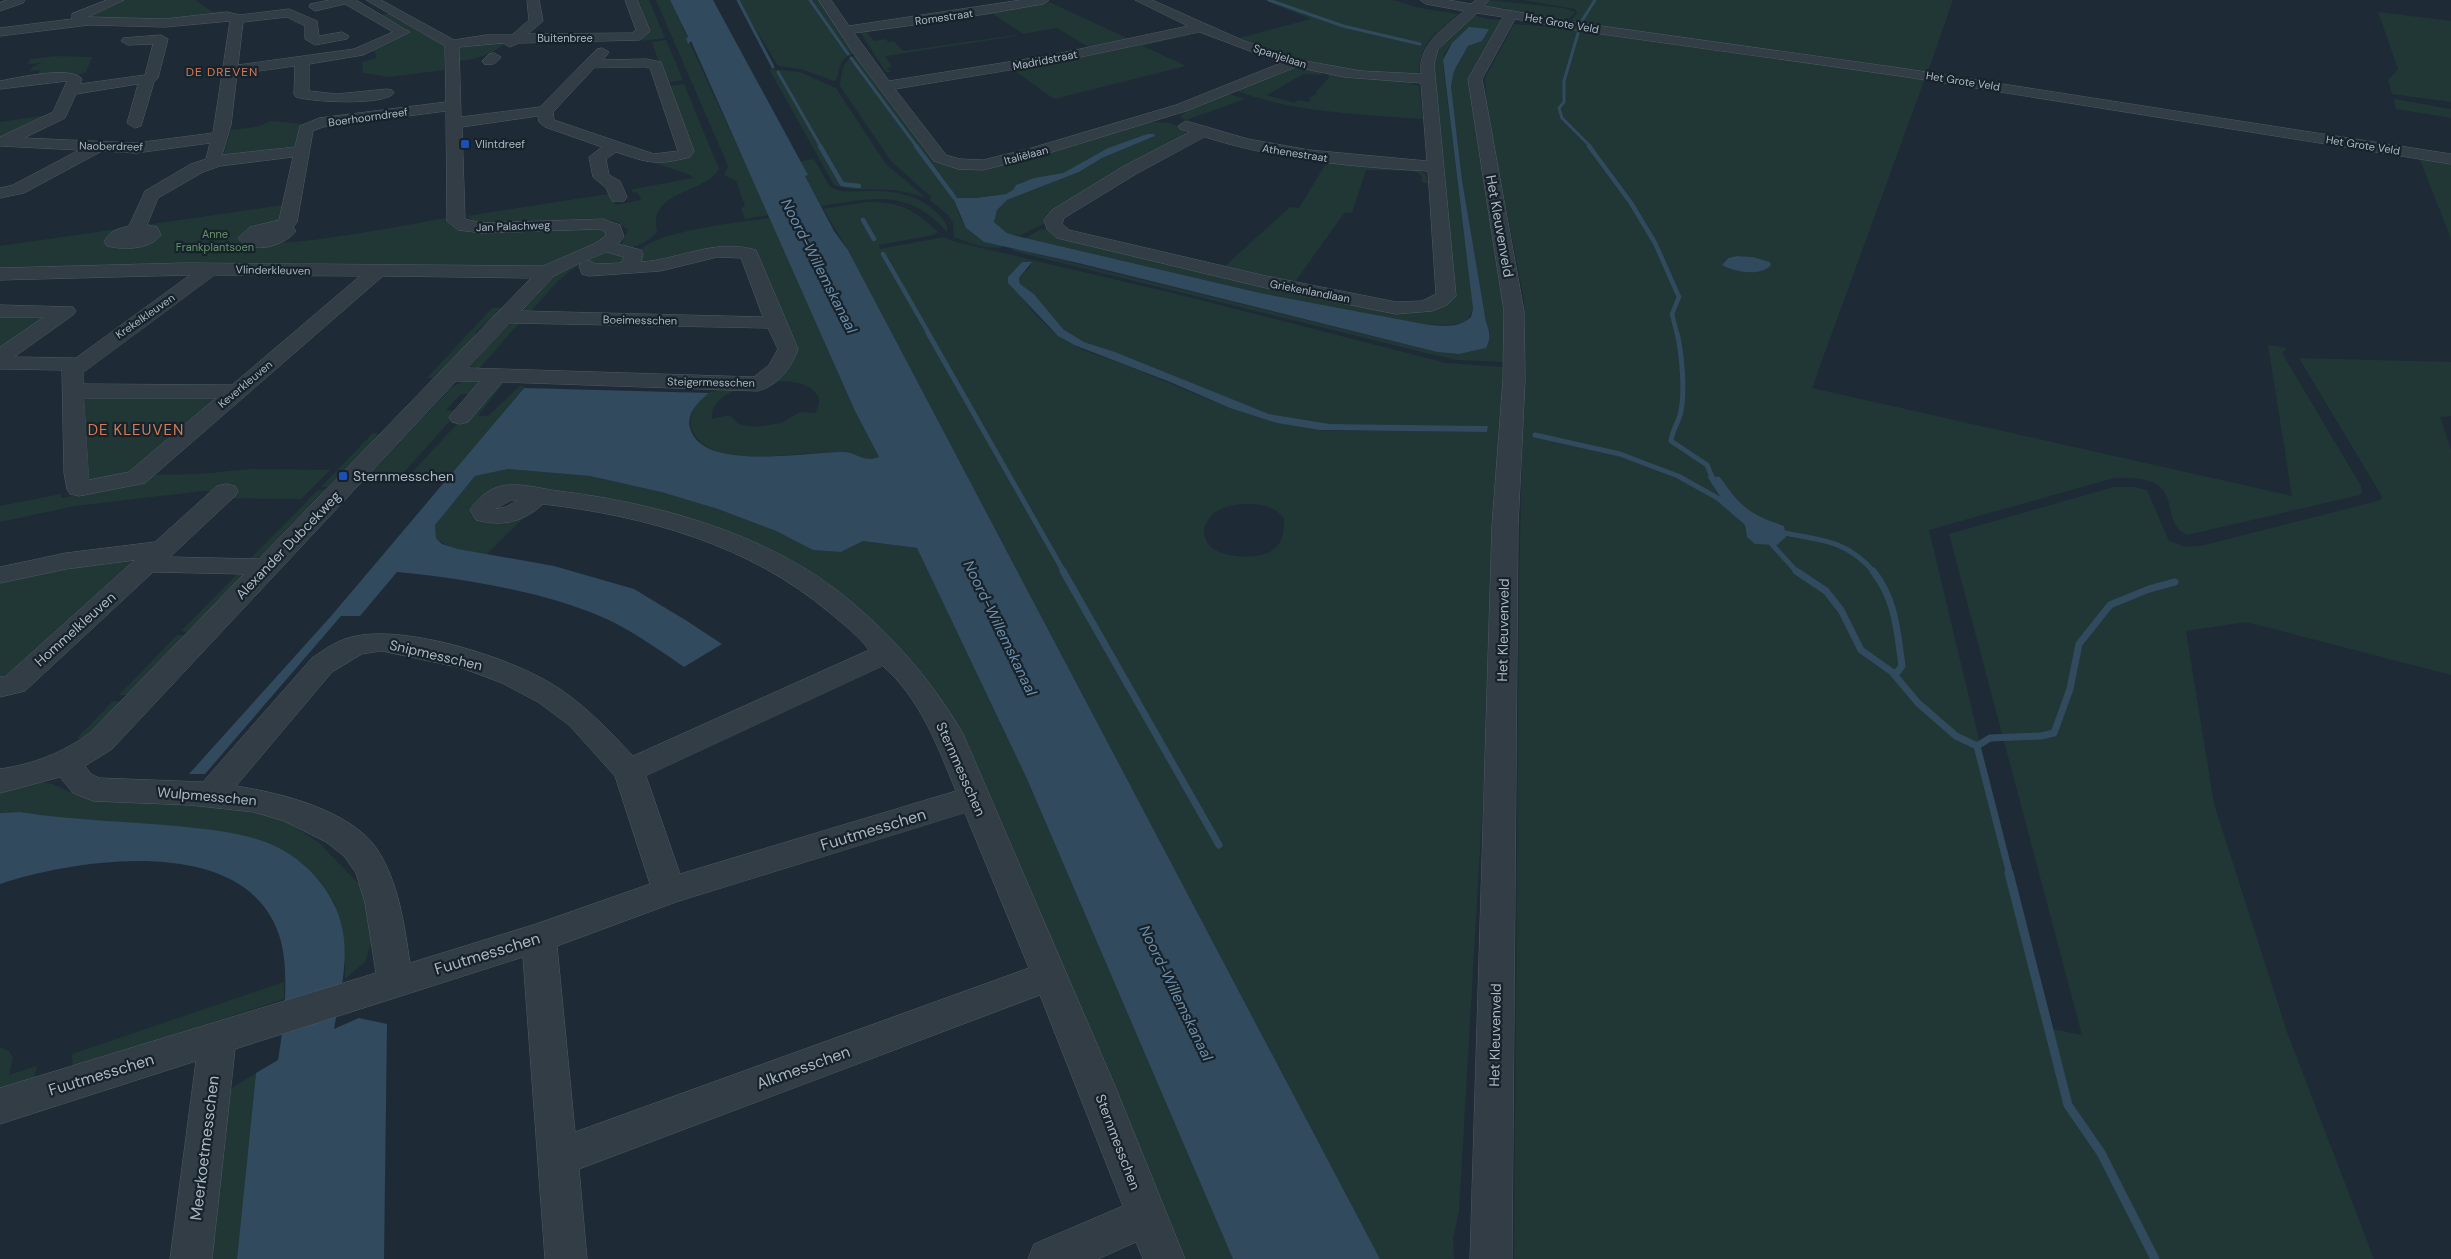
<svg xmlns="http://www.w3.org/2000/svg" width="2451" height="1259" viewBox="0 0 2451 1259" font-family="'DM Sans',sans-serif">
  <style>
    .green { fill: #203736; fill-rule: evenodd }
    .water { fill: #314a5e }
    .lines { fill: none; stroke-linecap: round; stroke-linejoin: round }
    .stream-far4 { stroke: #314a5e; stroke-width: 3 }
    .stream-far3 { stroke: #314a5e; stroke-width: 4.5 }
    .stream-far2 { stroke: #314a5e; stroke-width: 5 }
    .stream-far1 { stroke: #314a5e; stroke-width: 7 }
    .stream { stroke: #314a5e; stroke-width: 9 }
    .minor-casing { stroke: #4f5b65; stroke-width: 1 }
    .minor { fill: #323d46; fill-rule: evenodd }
    .transit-dot { fill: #1a4fb4; stroke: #17222a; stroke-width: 2 }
    .labels { text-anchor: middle; stroke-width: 4.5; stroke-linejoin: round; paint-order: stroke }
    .far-street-label { font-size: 11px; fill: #abb8c4; stroke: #17222a }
    .far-poi-label { font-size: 11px; fill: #abb8c4; stroke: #17222a; text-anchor: start }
    .far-park-label { font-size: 11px; fill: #639468; stroke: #17222a }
    .far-neighbourhood-label { font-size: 12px; letter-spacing: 1px; fill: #d57c55; stroke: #17222a }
    .street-label { font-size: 14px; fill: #abb8c4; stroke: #17222a }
    .poi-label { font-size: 14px; fill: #abb8c4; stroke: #17222a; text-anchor: start }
    .water-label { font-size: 15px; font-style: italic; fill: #6b8da9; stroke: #17222a }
    .neighbourhood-label { font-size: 15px; letter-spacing: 1px; fill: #d57c55; stroke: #17222a }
    .near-street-label { font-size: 16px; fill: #abb8c4; stroke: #17222a }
  </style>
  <rect width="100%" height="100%" fill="#1e2b36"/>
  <path class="green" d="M121,0H195L213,12L223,11L227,13C183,19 126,28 82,16H89L109,8L104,7Z
    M634,0H649L665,38L642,41V37L647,34Z
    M656,0H670L769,215L745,219L741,208L745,206L736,181L724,175L728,167L725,159Z
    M738,0H819L856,53C840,57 840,65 837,79L834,81L801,69L778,66Z
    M1264,0H1393L1420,8L1459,14C1435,35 1421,39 1419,72L1412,75L1366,72L1311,63L1239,38L1311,19Z
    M1488,0L1564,8L1575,12L1565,23L1505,11L1508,8H1488L1485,5Z
    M1522,0H1953L1927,74L1568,24L1577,13L1575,9Z
    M1047,1L1131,40L1090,48L1057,28L1023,34L993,14L983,15L981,13Z
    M2378,12L2451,21V102L2392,94L2388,80L2398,69Z
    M389,13L446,45L444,70L389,77L363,73L362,62L376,58L375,52H363L407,32L406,28L382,15Z
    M1472,15L1488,19L1503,20L1469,79L1507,302L1505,362L1457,360L1430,354L1013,251L1012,248L1437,352L1458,354L1486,348L1490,332L1486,322L1462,180L1451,86L1454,71L1468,46L1480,42L1452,43L1444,54L1443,64L1473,309L1467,321L1451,325L1424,324L1260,293L1026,238L1039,230L1047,229L1401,312L1431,310L1455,295V287L1433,64L1438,47Z
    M1514,24L1580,29L1925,78L1812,388L2292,496L2268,345L2287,348L2282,353L2361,486L2362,492L2360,495L2187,535C2154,519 2193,474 2114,478L1929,530L2048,1028L2082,1035L1949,534L2114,487H2134L2147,490L2169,541L2186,547L2201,546L2373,502L2382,499L2380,493L2299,358L2451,362V416L2440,417L2451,450V675L2246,622L2186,631L2214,804L2287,1032L2374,1259H1514L1519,583L1525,319L1524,299L1486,104L1485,78ZM1737,256L1753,257L1769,262L1738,271L1722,265L1727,258ZM1707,476L1720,477C1733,496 1743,509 1765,519L1747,537L1745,525L1716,499H1722Z
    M902,25L904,27L867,32L874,41L886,39L888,42L894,41L903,51L1015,35L1017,36L885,56L892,67L887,68L890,72H886L860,32Z
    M1197,32H1205L1228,41C1218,43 1207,34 1197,33L1143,46L1186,66L1054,99L1015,71L1020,67Z
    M666,40L683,80L666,83L652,42Z
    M469,43H506C491,54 479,59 460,61V46Z
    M857,55L932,156L962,167L1150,122L1169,123L1184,129L1187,134L1044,224L1019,236L1007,233L994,222L997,210L1007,200L1079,172L1102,158L1155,136L1154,134H1147L1108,148L1063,173L1034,178L1016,185L1013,190L1006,194L976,198H953C964,230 971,239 1005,246C992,252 967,242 954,237L953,223L948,215L930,200L931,197L891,161L840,86C842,72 842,59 857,55Z
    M55,56L92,57L86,72L78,75H38L40,70L30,71L32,67L42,63L28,64L30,59Z
    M1293,68L1312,69L1321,73V75L1303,74L1267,95L1294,103L1298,100L1308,102L1312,99L1308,98L1317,94L1315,93L1328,79L1329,73L1400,80L1419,86L1423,119C1361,114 1296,113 1237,91Z
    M769,69L800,72L836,88L886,164L925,197L896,190L849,189L834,185Z
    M684,84L719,169C703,195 648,190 657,231C652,240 635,249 625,247L622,243L628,230L616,221L597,218L487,224L474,221L467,216L608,194L612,196L616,205L641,200L638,193L631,191L633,189L693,178L691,175L655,163L681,158L667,86Z
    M1229,94L1245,99L1186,120L1180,117L1188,110Z
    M2394,99L2451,109V118L2396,109Z
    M47,115L14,130L0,139V122Z
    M270,121L303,124L300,126L295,146L223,156L231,130L257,127Z
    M2419,157L2451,162V239Z
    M814,159L830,187C840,193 853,191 864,191C892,190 919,194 939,215C944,220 948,225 947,232C909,188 872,198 821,206L805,176L801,161Z
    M1327,162L1419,171L1425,173L1428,183H1422V176L1415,171L1366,170L1352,213L1345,212L1295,282L1225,266L1290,207L1299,208Z
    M867,202C901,202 913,209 938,232L933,235L879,245L880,249L944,237L956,242L1181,295L1446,363L1503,367L1508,370L1459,1211L1453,1239L1454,1259H1380L848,250L823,209ZM1022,262L1031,266L1019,278L1020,284L1034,294L1063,329L1084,342L1115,352L1269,414L1330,424L1488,426L1487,432C1449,431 1411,431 1374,431C1355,430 1335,432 1317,430C1250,421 1190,391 1128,366C1105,357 1078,351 1059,336C1042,324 1017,294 1008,277ZM1242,504C1259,504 1272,504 1284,518C1284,529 1284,539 1276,547C1264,561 1219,559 1208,544C1205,539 1204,534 1204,529C1210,511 1223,506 1242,504Z
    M283,205L279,223L240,238V241C266,253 410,224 446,218L450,225L455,228H598L606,232L607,235L591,248L566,256L543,266H309C301,260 285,263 276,266L0,268V246Z
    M770,218L855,411L879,457C859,463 858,452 843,452C801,451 758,463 717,451C687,441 681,413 707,394C716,388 734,388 745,387C730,391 710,401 712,419L729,415L739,424L755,427L781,423L800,412L815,413L819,404V398C811,381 789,381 772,381L788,368L794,358L755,251L742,248L660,262H641L638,253C651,231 743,222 770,218Z
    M601,252H609L625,256L622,264L596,265L595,262C570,260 546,296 529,313L522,311L547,283L565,267Z
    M492,308H504C494,318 485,322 475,333L478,335L448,369L438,373L433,378H427Z
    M0,313H51L0,348Z
    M520,322L479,369L471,366L506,326Z
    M482,379L469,394H461L446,410L459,411L397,480L371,479L375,474H370L451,388L461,382Z
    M505,381L478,416H488L520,386H525L446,480L406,479L495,383Z
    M222,394L127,475L84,483L81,403L88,398Z
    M373,433L379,434L374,439L377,444L342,476H338L328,487H321Z
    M249,469L330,470L301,499L224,498L215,491H203L75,506L0,522V506L61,494V498L132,485L145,475L199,474Z
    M507,469L590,476L661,492L718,509L776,531L813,550L841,552L863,541L917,548L1027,779L1233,1259H1180L971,758L946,706L916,667L848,599L793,564L628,505L565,492L531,487L482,497L472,506L471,514C485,530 510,523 527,514L487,554C469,551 449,550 436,538L435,525L440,517L475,476Z
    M318,490H332L311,511L302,514L279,538L281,542L265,555L248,561Z
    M142,556L12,673L0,676V580Z
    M239,572L243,575L188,632L181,631Z
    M177,635H184L134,695H119Z
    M113,701L128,702L92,739L77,738Z
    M42,782L53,784L74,794L216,800L274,814L318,842L363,888L372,940L365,962L345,979V964L335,904L320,881L299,861L227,832L61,819L20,812L0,813V789Z
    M284,982V999L73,1067L72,1054Z
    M0,1047L9,1051L13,1058L9,1075L37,1066L34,1078L0,1089Z
    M256,1073L237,1259H207L227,1091Z"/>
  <path class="water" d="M670,0H713L808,175L805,176L834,231L848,250L1380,1259H1233L1027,779L917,548L863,541L841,552L813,550L776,531L718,509L661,492L590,476L508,469L475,476L435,525L436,538L442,544L458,549L554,566L634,589L687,621L722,644L684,667C661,651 638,635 613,622C553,593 463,578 397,572L360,616H341L205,774H189L332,615L524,388L709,393C699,401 686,413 690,428C702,473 810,451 843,452C858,452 861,463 879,457L855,411L691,41L688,44L686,38L688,37Z
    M1469,27L1489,29L1482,41L1468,46L1454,71L1451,86L1462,180L1486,322C1490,332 1491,338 1486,348L1459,354L1437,352L1078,263L984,242L966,228L953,198H976L1006,194L1013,190L1016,185L1034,178L1063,173L1108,148L1147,134H1154L1155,136L1102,158L1079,172L1007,200L997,210L994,222L1007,233L1017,236L1260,293L1424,324C1439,326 1459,329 1471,317L1473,309L1443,60L1452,43Z
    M1737,256L1753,257L1770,262L1771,265C1762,277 1733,272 1722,265L1728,258Z
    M1022,262H1032L1019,278L1020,284L1034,294L1063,329L1084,342L1115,352L1269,414L1330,424L1488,426L1487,432L1319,430L1277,423L1230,408L1170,382L1074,345L1058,336L1008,283V277Z
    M1707,476L1720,477C1741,507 1749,514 1784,526L1786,537L1777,545L1755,544L1747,537L1745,525L1715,499L1721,498Z
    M20,812C75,821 131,821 186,827C214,830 242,833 268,843C308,859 340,897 344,939C347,971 339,999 334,1029L359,1018L387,1024L384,1259H237L256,1073L278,1060C284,1024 291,966 278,932C242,833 76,859 0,884V813Z"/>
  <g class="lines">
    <path class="stream-far4" d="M738,0L773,67
      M810,0L848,54
      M1269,0L1343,26L1420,44
      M1580,24L1595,0
      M1579,30L1564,81V102L1559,108L1562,118L1591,147
      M851,58L917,147
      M778,72L821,147"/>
    <path class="stream-far3" d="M820,146L842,184L859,186
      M916,146L954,197
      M1589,146L1631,203L1655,243L1679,297L1672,314L1677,334
      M863,220L874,239
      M883,254L929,334"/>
    <path class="stream-far2" d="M928,333L1064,572
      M1677,333C1682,354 1685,390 1681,411C1679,422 1672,430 1671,441L1707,465L1715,484
      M1535,435L1620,454L1678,476L1723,501
      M1779,532C1819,540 1846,539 1874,572
      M1768,540L1797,572"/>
    <path class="stream-far1" d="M1063,571L1219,845
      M1796,571L1826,591L1841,610L1861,650L1892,672L1918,703L1956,736L1977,746
      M1873,571C1896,600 1897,631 1902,666L1895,675
      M1977,746L2010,875
      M1977,746L1990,738L2041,736L2054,733L2070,689L2079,644L2110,605L2149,589L2175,582"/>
    <path class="stream" d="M2009,873L2068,1105L2101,1153L2155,1259"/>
    <g class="minor-casing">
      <path id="minor" d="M7,0H25L23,3L0,11V3Z
        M107,0H124L88,17L165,19L227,12L240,15L289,9L317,21L319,36L342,32L349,36L347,39L315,45L305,39V26L287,17L243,22L238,65L354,49L393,32L345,4L315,11L309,7L310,4L330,0H356L410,32L363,55L309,64V91L337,94L387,89L392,90L394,93C385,106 312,102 296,97L294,94L295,66L237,74L231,125L222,155L295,147L300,126L319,118L446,102L445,46L366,0H381L454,40L486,35H512L529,20L527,0H539L543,21L528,34L632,33L636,30L625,0H637L650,31L640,40L519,43L510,47L503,43L459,47L461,117L540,107L597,49L602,48L609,52L603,60L646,59L661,62L694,151L690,157C656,166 649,163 616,152L606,159L609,175L620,181L627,197L624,201H612L606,188L593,177L589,157L602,147L545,127L539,122L538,116L462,127L465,219L482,223L603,219L620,225L624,237L618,244L641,250L643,254L641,262C682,259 714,238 756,250L798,349C791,368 779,385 758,391L502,382L468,422L460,424L452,422L449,417L480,381H456L112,749L85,766L91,774L99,778L203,782L312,658C325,649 339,639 356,636C409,625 516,659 560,689C588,708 610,732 633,756L869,650C858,635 844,625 830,613C750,545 646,516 543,504C524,522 502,527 476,520L470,510C478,497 493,485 510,485C526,484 542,489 558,491C651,502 758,531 834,588C886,628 930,677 963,734L1115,1086L1185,1259H1143L1136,1242L1098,1259H1028L1034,1244L1123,1206L1040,995L579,1169L587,1259H545L523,957L235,1049L212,1259H170L196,1061L0,1124V1088L376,973L365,903L356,873L344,856L326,842L284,821L254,812L190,805L93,801L73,793L60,777L0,793V769C34,764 62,753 90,733L244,574L153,572L25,691L0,697V677L6,676L135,560L66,569L0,583V567L66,553L155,542L217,486L226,484L235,486L238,491L235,496L170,557L259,559L531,278L383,276L145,483L79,496L70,494L67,489L64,473L62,370L0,369V347L44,317H0V305L73,307L76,311L73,315L14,357L76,358L190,275L0,280V268L185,263L543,266L594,244L606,236L605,232L600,229L482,233L458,230L447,221L446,111L323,127L313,131L297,222L293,227L296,231C285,246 250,256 238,238L250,227L279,220L293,157L220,166L203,172L158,198L147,225L157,227L161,235C150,250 123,250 107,246L104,242C109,231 117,229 129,226L145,191L191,164L206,159L210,143L136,153L102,151L24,193L0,198V188L13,185L79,150L0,146V137L53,112L67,81L0,89V81C17,78 72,65 82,79L80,84L145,75L153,44L128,45L121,41L123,38L161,35L168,39L158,78L154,82L141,126L135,128L127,123L138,84L76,94L65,118L24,138L136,143L213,133L230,21L165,27L89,25L0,36V28L72,19V14ZM646,67L650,68L678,151L654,154L554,120L553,112L594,68ZM607,252L624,257L621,263L596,264L588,260L582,262ZM718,257L741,258L763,317L521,311L554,276L581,262L579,266L582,274L589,276L660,271ZM215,275L360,276L232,385L83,384V373ZM510,323L768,328L778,349L769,365L754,377L468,368ZM84,398H216L129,472L89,480ZM512,500H518L506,507L495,509ZM382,651L462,668L502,683L538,702L569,725L615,776L650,884L536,924L410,963C404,924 399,883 377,849C350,810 281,793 236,786L332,672L362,654ZM883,666C920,698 938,747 956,791L680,874L646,776ZM965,813L1029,968L575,1132L557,946L676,902Z
        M819,0H831L849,26L1021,0H1049L1043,4L951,20L854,33L889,81L1052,55L1188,26L1135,0H1152L1242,40L1300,60L1361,71L1421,74C1418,43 1443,30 1464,11L1426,4L1420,0H1448L1471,4L1476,0H1489L1484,6L1580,23L1900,68L2451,154V164L1900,76L1580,31L1515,19L1482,79L1524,311L1525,380L1518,526L1512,1259H1470L1492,526L1503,380L1504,311L1468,79L1503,17L1477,13L1438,49L1434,64L1456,296L1447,305L1432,311L1396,314L1266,288L1057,238L1047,229L1044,220L1052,210L1124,166L1190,132L1180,129L1178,126L1186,121L1248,139L1309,150L1427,161L1421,83L1344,77L1296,67L1186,111L1039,156L983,170L958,169L934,161L856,57ZM1200,32L1281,63L1176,105L1028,149L983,160L960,159L946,155L895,89L1052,63ZM1205,137C1277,160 1353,167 1428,171L1436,294L1422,301L1396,302L1266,276L1069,230L1062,224L1064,218L1136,174Z
        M494,53L501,57C497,63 492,66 484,64L482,61L489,54Z"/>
    </g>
    <use href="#minor" class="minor"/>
  </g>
  <g class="transit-dot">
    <rect x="460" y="139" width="10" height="10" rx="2.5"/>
    <rect x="338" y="471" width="10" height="10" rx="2.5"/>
  </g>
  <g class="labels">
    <g class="far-street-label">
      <text transform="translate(944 17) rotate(-8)" y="4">Romestraat</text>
      <text transform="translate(1562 23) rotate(10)" y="4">Het Grote Veld</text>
      <text x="565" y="42">Buitenbree</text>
      <text transform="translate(1280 56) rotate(18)" y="4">Spanjelaan</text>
      <text transform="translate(1045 60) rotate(-11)" y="4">Madridstraat</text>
      <text transform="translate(1963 81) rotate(9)" y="4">Het Grote Veld</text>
      <text transform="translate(368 117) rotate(-8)" y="4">Boerhoorndreef</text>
      <text transform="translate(2363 145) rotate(9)" y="4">Het Grote Veld</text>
      <text transform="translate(111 146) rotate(1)" y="4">Naoberdreef</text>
      <text transform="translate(1295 153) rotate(9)" y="4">Athenestraat</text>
      <text transform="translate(1026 155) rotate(-15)" y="4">Italiëlaan</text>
      <text transform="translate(513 226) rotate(-2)" y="4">Jan Palachweg</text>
      <text transform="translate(273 270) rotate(1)" y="4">Vlinderkleuven</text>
      <text transform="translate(1310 291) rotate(11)" y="4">Griekenlandlaan</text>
      <text transform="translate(145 316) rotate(-35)" y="4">Krekelkleuven</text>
      <text transform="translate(640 320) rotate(1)" y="4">Boeimesschen</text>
      <text transform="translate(711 382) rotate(1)" y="4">Steigermesschen</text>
      <text transform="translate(245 384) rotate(-40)" y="4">Keverkleuven</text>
    </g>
    <g class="far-poi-label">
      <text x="475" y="148">Vlintdreef</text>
    </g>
    <g class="far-park-label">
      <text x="215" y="238">Anne<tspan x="215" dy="13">Frankplantsoen</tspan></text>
    </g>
    <g class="far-neighbourhood-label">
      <text x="222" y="76">DE DREVEN</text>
    </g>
    <g class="street-label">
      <text transform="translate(1500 226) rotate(80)" y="5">Het Kleuvenveld</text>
      <text transform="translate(288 545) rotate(-46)" y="5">Alexander Dubcekweg</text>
      <text transform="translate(75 629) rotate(-42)" y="5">Hommelkleuven</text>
      <text transform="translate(1503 630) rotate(-89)" y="5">Het Kleuvenveld</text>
      <text transform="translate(436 655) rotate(13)" y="5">Snipmesschen</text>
      <text transform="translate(961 769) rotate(66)" y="5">Sternmesschen</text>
      <text transform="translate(207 796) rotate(5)" y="5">Wulpmesschen</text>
      <text transform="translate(1495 1035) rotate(-89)" y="5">Het Kleuvenveld</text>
      <text transform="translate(1118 1142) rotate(69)" y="5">Sternmesschen</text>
    </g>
    <g class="poi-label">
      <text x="353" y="481">Sternmesschen</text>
    </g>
    <g class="water-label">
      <text transform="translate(819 266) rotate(63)" y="5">Noord-Willemskanaal</text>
      <text transform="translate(1000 628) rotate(64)" y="5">Noord-Willemskanaal</text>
      <text transform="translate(1176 993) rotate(64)" y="5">Noord-Willemskanaal</text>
    </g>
    <g class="neighbourhood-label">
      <text x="136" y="435">DE KLEUVEN</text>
    </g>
    <g class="near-street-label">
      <text transform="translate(873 829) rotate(-17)" y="6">Fuutmesschen</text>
      <text transform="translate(487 953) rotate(-17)" y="6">Fuutmesschen</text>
      <text transform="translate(803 1067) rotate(-20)" y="6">Alkmesschen</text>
      <text transform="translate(101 1074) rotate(-17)" y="6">Fuutmesschen</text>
      <text transform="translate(204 1148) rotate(-83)" y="6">Meerkoetmesschen</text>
    </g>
  </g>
</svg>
